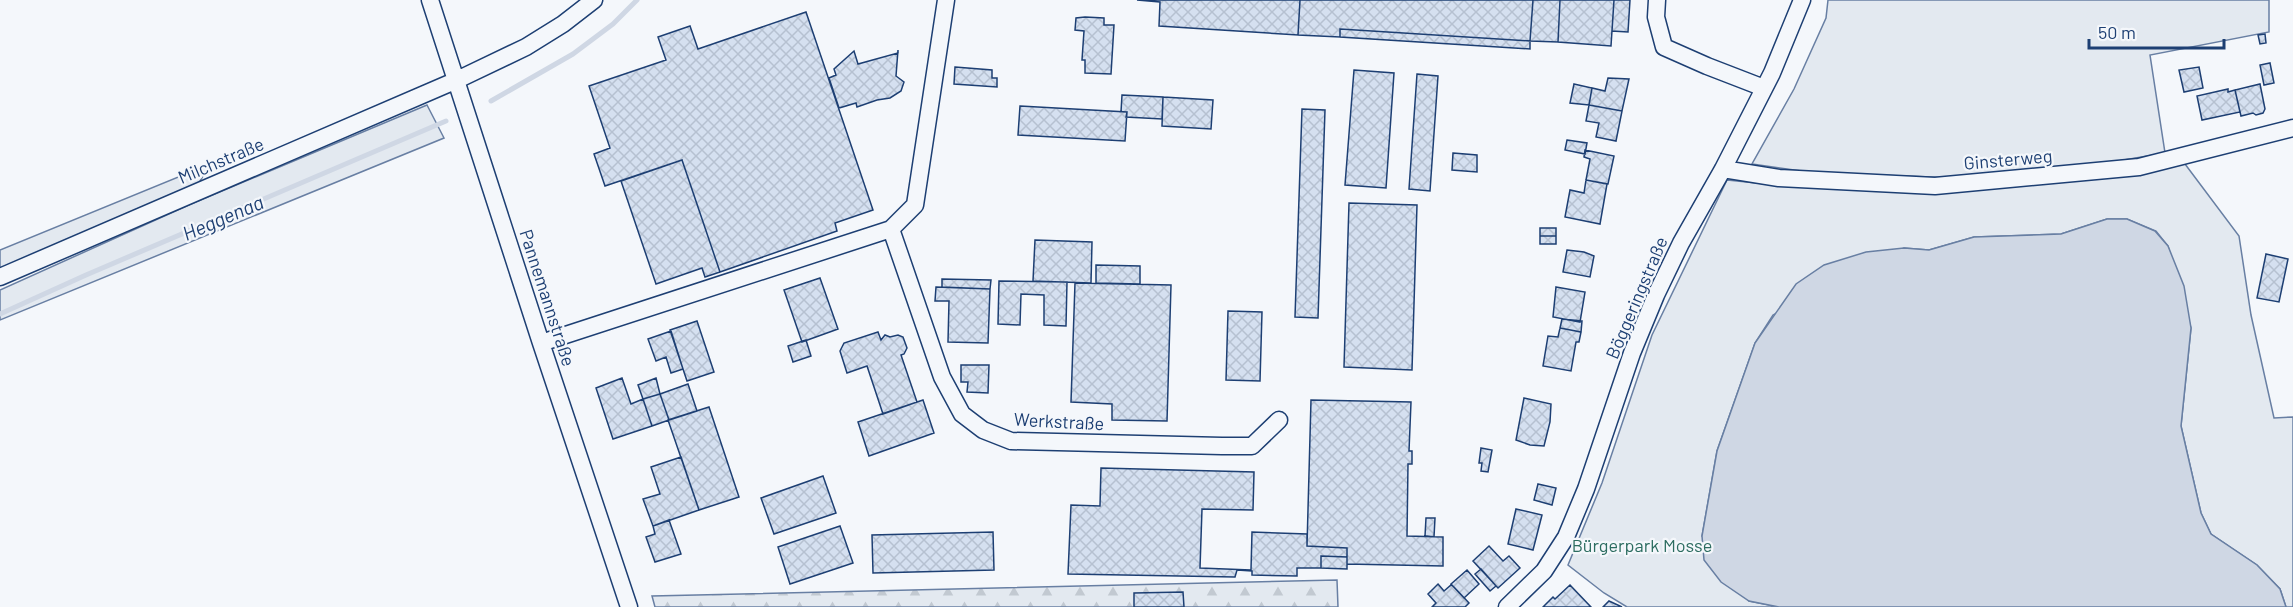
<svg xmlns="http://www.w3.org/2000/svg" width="2293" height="607" viewBox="0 0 2293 607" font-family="Barlow,sans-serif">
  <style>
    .green { fill: #e3e9f0; stroke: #687fa3; stroke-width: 1.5 }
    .forest { fill: url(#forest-firs); stroke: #687fa3; stroke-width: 1.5 }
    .water { fill: #cfd7e4; stroke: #687fa3; stroke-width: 1.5 }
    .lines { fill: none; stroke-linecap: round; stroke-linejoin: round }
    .stream { stroke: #cfd7e4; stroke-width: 5 }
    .building { fill: url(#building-cross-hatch); stroke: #1d3f73; stroke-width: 1.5 }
    .street-casing { stroke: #1d3f73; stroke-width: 19 }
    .street { stroke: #f4f7fb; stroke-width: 16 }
    .labels { text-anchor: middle; stroke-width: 4.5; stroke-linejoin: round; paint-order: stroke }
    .street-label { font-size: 18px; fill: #1d3f73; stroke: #f4f7fb }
    .park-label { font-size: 18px; fill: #2c6c60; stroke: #f4f7fb }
    .water-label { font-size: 20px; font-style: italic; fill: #1d3f73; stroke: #f4f7fb }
  </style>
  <defs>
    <pattern id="forest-firs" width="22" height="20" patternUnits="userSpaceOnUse" patternTransform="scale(1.5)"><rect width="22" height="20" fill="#e3e9f0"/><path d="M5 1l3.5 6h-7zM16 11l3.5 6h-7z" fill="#c2c9d1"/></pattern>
    <pattern id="building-cross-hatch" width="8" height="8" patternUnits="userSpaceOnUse" patternTransform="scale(1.5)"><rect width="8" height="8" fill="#d5e0f0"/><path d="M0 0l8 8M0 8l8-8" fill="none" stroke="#b6c1d1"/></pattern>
  </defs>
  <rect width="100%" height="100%" fill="#f4f7fb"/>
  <path class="green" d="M1828,0H2269V32L2150,55L2165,153L2112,162L1961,178L1816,173L1752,164L1794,89L1826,18Z
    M427,105L444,138L0,320V290L191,204Z
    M210,164L199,183L0,271V250Z
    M2185,164L2239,236L2251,315L2274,418L2293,417V607H2286L2280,589L2257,565L2211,534L2201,513L2181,426L2191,328L2168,246L2156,231L2127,219H2107L2061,234L1974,237L1929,250L1904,248L1773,315L1755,343L1717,451L1702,536L1749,601L1779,607H1627L1604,593L1568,565L1602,483L1652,335L1727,180L1776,185L1943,193Z"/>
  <path class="forest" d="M1337,580L1338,607H655L652,596Z"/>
  <path class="water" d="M2107,219H2127L2155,231L2168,246L2184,286L2191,328L2181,426L2201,513L2211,534L2257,565L2280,589L2286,607H1779L1749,601L1721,582L1704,560L1702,536L1717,451L1755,343L1796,284L1824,265L1866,252L1904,248L1929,250L1974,237L2061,234Z"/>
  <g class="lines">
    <path class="stream" d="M491,101L573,54L613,24L637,0
      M0,314L86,275L446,121"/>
  </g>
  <path class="building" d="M1137,0H1300L1298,35L1159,26L1160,2Z
    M1300,0H1533L1530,41L1340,29V37L1298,35Z
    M1533,0H1560L1558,42L1530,41Z
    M1560,0H1614L1611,46L1558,42Z
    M1614,0H1630L1628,32L1612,31Z
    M806,12L873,210L835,223L837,231L720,272L682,160L605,186L594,154L610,148L589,86L666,60L658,37L690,26L698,49Z
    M1085,17L1104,18V25H1114L1111,74L1085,73V60H1082L1084,31L1075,30L1076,18Z
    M1340,29L1530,41V49L1340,37Z
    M2265,34L2266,43L2260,44L2258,35Z
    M898,50L896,76L904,82L901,91L890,98L877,100L857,107L856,103L839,108L829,78L836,75L834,69L854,51L858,64L898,53Z
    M2270,63L2274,83L2264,85L2260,65Z
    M955,67L992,70V78H997V87L954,84Z
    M2199,67L2203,88L2184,92L2179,70Z
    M1354,70L1394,73L1386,188L1345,185Z
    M1417,74L1438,76L1430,191L1409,189Z
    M1608,78L1629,79L1622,111L1589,105L1592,88L1605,91Z
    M1574,84L1592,88L1589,105L1570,103Z
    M2260,84L2265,109L2263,113L2256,115L2253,113L2241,116L2235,90Z
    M2228,89V92L2235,90L2240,112L2202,120L2197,96Z
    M1122,95L1163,97L1162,119L1126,117L1127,112H1121Z
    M1163,97L1213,100L1211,129L1162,126Z
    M1589,105L1622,111L1616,141L1596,137L1599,123L1586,121Z
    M1020,106L1127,112L1125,141L1018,135Z
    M1302,109L1325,110L1318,318L1295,317Z
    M1567,140L1587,143L1585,154L1565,150Z
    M1585,150L1614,156L1608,184L1586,180L1590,159L1584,157Z
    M1453,153L1477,155V172L1452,170Z
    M682,160L720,272L705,277L702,268L656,284L621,181Z
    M1586,180L1607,184L1600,224L1565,217L1570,190L1584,193Z
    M1349,203L1417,205L1412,370L1344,367Z
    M1540,228H1556V236H1540Z
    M1540,236H1556V244H1540Z
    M1035,240L1092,242L1091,283L1033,281Z
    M1567,250L1584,252L1594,256L1590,277L1563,272Z
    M2266,254L2288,259L2279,302L2257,298Z
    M1096,265L1140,266V284L1096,283Z
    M820,278L838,329L802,342L784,290Z
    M942,279L991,280L990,289L942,287Z
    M999,281L1067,282L1066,326L1044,325V295L1021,294L1020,325L998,324Z
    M1075,283L1171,285L1167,421L1112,420V404L1071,402Z
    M936,287L990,289L988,343L948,342L949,301H935Z
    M1556,287L1585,292L1580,322L1553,317Z
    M1228,311L1262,312L1260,381L1226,380Z
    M1562,319L1582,321L1581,332L1560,328Z
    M697,321L714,372L687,381L670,330Z
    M1560,328L1581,332L1579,342H1576L1571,371L1543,366L1548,336L1558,337Z
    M671,331L683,369L671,373L666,357L656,361L648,339Z
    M878,332L881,340L885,335L890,337L898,335L903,337L907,348L904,354L901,355L917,402L883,414L867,366L847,373L840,351L844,343Z
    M806,340L811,356L793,362L788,346Z
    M961,365H989L988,393L967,392L968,382H961Z
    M622,378L631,404L643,399L652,426L613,439L596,388Z
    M656,378L660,394L643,399L638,385Z
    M688,384L697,411L669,420L660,394Z
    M660,394L669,420L652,426L643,399Z
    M1524,398L1551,404L1550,422L1544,446L1530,445L1516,440Z
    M923,400L934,433L869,456L858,422Z
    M1311,400L1411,402L1409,451H1412V464H1408L1407,536L1443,537V566L1347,564V548L1307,546Z
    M709,407L739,497L699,510L668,420Z
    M1481,448L1492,450L1488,472L1481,471L1482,463H1479Z
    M681,457L699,510L653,526L643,499L660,494L651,467Z
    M1101,468L1254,472L1253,510L1202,509L1200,568L1251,570L1252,532L1307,534V546L1347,548V557L1321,556V568H1297V576L1252,575V571L1237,570L1235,577L1068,574L1071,505L1100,506Z
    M823,476L836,513L774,534L761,498Z
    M1538,484L1556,488L1552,505L1534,500Z
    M1516,509L1542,515L1533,550L1508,544Z
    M1426,518H1435L1434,537L1425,536Z
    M669,520L681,554L655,562L646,537L655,534L653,526Z
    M840,526L853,563L790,584L778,547Z
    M993,532L994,570L873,573L872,535Z
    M1489,546L1503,561L1509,556L1520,568L1498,588L1473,561Z
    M1321,556L1347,557V569L1321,568Z
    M1481,569L1496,586L1490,591L1475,574Z
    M1467,570L1479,584L1464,598L1451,584Z
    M1438,584L1444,591L1451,585L1454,587L1469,603L1465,607H1432L1436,603L1428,594Z
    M1570,585L1591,607H1543L1553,597L1555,599Z
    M1183,592L1184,607H1134V593Z
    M1609,601L1622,607H1603Z"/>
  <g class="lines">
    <g class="street-casing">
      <path id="street" d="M430,0L541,343L629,607
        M946,0L915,205L891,229L942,377L962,414L983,430L1011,441L1222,446H1252L1279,420
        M1657,0L1656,17L1664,47L1707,66L1764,88
        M1723,169L1779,178L1935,186L2139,167L2293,128
        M0,277L457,80L526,47L563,24L594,0
        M541,343L891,229
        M1507,607L1544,571L1566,537L1586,489L1632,353L1656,295L1681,243L1723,169L1772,73L1802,0"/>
    </g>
    <use href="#street" class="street"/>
  </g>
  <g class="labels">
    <g class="street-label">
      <text transform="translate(2008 160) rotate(-5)" y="6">Ginsterweg</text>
      <text transform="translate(221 161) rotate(-23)" y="6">Milchstraße</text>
      <text transform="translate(547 298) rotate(72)" y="6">Pannemannstraße</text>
      <text transform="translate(1637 298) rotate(-67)" y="6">Böggeringstraße</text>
      <text transform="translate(1059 422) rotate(3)" y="6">Werkstraße</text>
    </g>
    <g class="park-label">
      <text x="1642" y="552">Bürgerpark Mosse</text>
    </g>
    <g class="water-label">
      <text transform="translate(223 218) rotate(-23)" y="7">Heggenaa</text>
    </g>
  </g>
  <path d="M2089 39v9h135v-9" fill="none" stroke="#1d3f73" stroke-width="3"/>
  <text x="2098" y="39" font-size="18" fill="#1d3f73" stroke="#f4f7fb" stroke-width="4.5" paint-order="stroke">50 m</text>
</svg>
